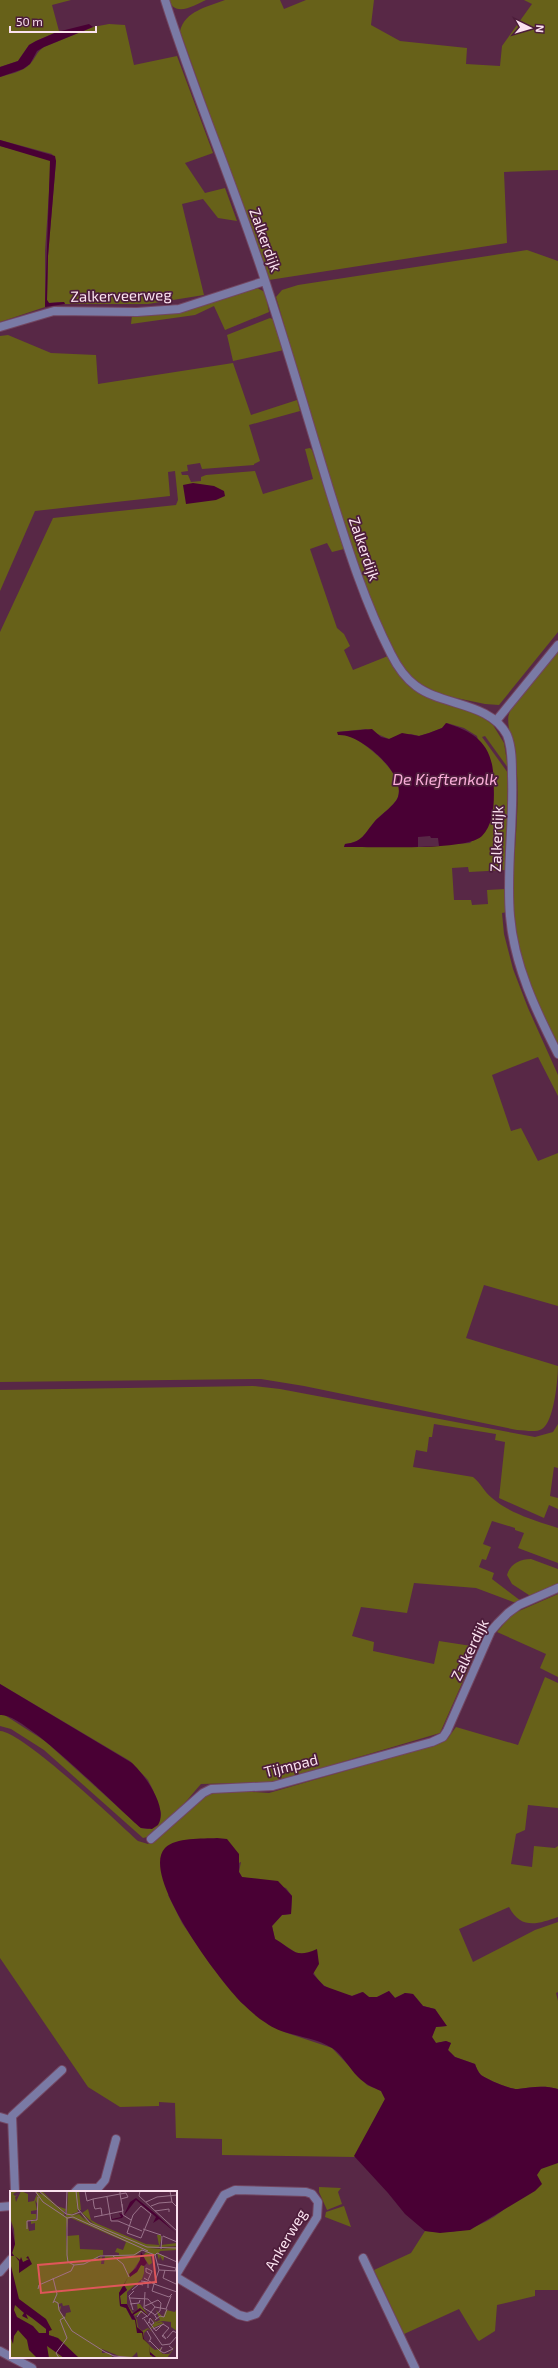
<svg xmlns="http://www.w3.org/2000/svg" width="558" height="2368" viewBox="0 0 558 2368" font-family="'Exo 2',sans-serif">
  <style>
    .green { fill: #676119; fill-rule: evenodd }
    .water { fill: #490034 }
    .pier { fill: #582846 }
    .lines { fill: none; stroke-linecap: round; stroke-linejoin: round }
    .minor-casing { stroke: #724661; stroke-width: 10 }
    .tertiary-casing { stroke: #724661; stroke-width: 10 }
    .minor { stroke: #7a7aa5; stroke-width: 8 }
    .tertiary { stroke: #7a7aa5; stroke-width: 8 }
    .labels { text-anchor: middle; stroke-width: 3.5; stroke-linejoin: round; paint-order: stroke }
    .street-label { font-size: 15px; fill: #fbe2ef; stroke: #4d1d3b }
    .water-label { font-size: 16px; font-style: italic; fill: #faadd9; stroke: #4d1d3b }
    .inset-road { fill: none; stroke: #99728a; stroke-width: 1 }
    .view { fill: #df565a; fill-opacity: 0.15; stroke: #df565a; stroke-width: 2 }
    .inset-edge { fill: none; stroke: #fbe2ef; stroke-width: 2 }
  </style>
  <rect width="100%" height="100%" fill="#582846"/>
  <path class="green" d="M0,0H71L52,5L59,31L36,41L29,45L18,61L0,67Z
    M169,0H206C195,5 175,18 169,0Z
    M225,0H280L284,9L306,0H374L371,25L400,41L467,48L466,64L500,66L502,46L532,4L524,0H558V170L504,172L507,243L269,280L180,31C185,11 207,7 225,0Z
    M109,24L125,25L134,65L177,56L213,153L185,163L205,193L225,188L237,221L218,218L203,199L182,204L204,295L148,304H65L64,302L49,303L47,300L48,256L56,161L52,154L0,140V77C9,74 23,72 30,64C36,58 36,52 44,47L93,27Z
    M0,146L49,159L51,163L45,251V307L0,322Z
    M527,250L558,261V632L499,705L485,704L442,695L411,679L394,655L365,585L326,469L276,297L282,290L298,285Z
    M257,288L265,292L269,312L225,330L214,306L195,315L131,324L132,315Z
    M270,318L275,320L284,350L233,361L227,335Z
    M8,335L51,353L96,355L98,384L233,363L251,415L297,400L300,411L249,425L260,461L254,464V465L202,469L200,463L187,465L188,471L181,472L182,475H188L191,482L201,481V477L206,475L255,471L263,494L313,479L305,449L310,448L312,450L344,549L332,552L327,543L310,549L337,628L344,634L350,646L344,650L353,670L388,656L405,681L453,705L481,716L493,725L504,743L508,768L485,736L482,737L508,773L506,870L469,872L468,867L452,868L454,900H471L472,905L488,904L487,890L506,889L507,912L502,913L504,934L513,969L528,1008L558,1075V1096L538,1057L492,1075L511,1131L521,1128L538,1161L558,1153V1306L484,1285L466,1338L558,1366C558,1379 554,1422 542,1429C535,1433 525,1430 517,1430L304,1386L261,1379L0,1382V632L53,518L176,505L178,500L175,471L168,472L170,496L35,511L0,591V336ZM447,723L464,728L477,736L493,798V808L491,821L470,843L409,847H344L345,844C364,842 365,832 377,819C383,813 393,806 397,799C408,777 370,747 354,738C349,734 343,735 337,732L366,729L389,739L411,734L419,736L429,733L442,728Z
    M558,648V1044C538,1004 514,959 513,913C511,867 520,820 517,774C517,760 505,724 509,714C516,695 545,665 558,648Z
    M253,1386L280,1389L535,1437L553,1432L558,1424V1468L554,1467L550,1496L558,1498V1509L549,1505L544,1518L499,1498L505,1442L495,1440L496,1434L434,1424L432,1437H429L427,1452L416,1450L413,1467L473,1477C481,1483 484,1492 492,1498C509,1513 536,1521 558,1528V1563L518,1548L524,1533L515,1530V1528L492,1521L483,1544L491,1547L486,1560L482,1559L479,1567L494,1573L492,1579L521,1601L516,1603L476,1588L414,1583L407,1613L361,1607L352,1636L374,1642L373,1651L434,1664L439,1641L478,1647L440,1733L274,1782L201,1784C189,1797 160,1836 143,1838L44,1750L11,1729L0,1726V1715L3,1714L45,1741L141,1828L148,1829L159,1823L161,1813L153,1790L148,1780L130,1761L0,1684V1390Z
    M531,1559L558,1569V1584L532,1597L512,1584L507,1575C510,1564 520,1559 531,1559Z
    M558,1594V1677L540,1668L546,1654L497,1632L512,1614Z
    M545,1677L558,1683V1808L528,1805L525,1830L516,1834L511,1864L532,1867L534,1846L555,1848L558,1846V1917C538,1924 521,1930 509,1907L459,1929L473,1962L535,1930L558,1922V1992L556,1993L558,2001V2089C544,2085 532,2087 518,2089C511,2090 486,2079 481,2075C478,2072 476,2067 475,2064L455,2057L448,2050L451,2043L446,2041L436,2043L432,2037L436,2027L446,2026L435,2009L423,2006L413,1994L405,1993L395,1998L389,1991L377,1997H369L362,1992L352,1996C323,1989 315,1983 307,1954H298L275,1939L272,1926L282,1915L291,1914L292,1896L286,1888L242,1877L239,1872L241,1862L168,1895L182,1923L210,1964L243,2004L284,2032L332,2048L367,2085L381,2091L385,2099L355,2157L222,2155V2139L176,2138L175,2103L159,2102V2106L120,2107L88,2087L0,1958V1731C23,1732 116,1821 138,1841L148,1844L208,1794L220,1790L269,1793L438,1744L448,1738L456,1727L518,1745Z
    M555,2163H558V2290H535V2296L497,2305L495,2331L479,2341L477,2339L459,2309L404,2334L374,2270L411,2253L425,2231C463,2236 493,2224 519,2195C525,2188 534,2174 541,2169C544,2166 551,2165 555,2163Z
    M319,2187L341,2188L338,2192L342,2204L327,2210L319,2192Z
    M344,2206L351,2227L325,2217L326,2212Z"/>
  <path class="water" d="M89,24L93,27L44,47L37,51L30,64L23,69L0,77V67L18,61L29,45L36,41L57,32Z
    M0,140L55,156L56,161L48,256L47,300L49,303L64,302L65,304L45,307V305L50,161L0,146Z
    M193,483L214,486L224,491L225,496L216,500L186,504L183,485Z
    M446,723C472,731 490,742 493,771C494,791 497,821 482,836C465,852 371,846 344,847L345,844C363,842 364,834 375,821C381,815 396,804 398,797C406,773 360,733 338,735L337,732L372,729L381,737L389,739L402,733L419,736L429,733L442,728Z
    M0,1684L132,1763C144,1774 169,1808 158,1825L152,1829L141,1828C118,1809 23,1711 0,1715Z
    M217,1838L227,1839L239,1854V1872L242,1877L278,1881L292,1896L291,1914L282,1915L272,1926L275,1939C294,1950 295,1959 317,1949L319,1964L313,1974L324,1986L352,1996L363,1992L369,1997H377L389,1991L395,1998L405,1993L413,1994L423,2006L435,2009L447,2026L436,2027L432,2037L436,2043L446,2041L451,2043L448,2050L455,2057L475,2064C476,2067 478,2072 481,2075C486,2079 511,2090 518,2089C532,2087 544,2085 558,2089V2163L541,2169L537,2175L542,2184L535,2191L470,2230L440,2233L425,2231L405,2214L388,2193L354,2156L385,2099L381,2091C372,2087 365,2084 358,2077C349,2068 342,2054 332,2048C312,2035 285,2037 266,2023C258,2018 250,2011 243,2004C222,1984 139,1875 165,1848C176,1837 202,1839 217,1838Z"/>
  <path class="pier" d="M430,836L431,838H438L439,846L418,847V837Z"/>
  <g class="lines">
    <g class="minor-casing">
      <path id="minor" d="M165,0C196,99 238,194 269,293C291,360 310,427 331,495C348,549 365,603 391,654C397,666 405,678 416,686C442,706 490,702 507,735C512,747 512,763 512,776C514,822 506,869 510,916C514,965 536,1011 558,1054
        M0,327L54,311L137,312L179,309L265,281
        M496,721L558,645
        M151,1839L203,1793L211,1789L273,1786L432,1742L443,1737L447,1731L491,1631L498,1623L508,1613L519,1605L558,1588
        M0,2117L10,2120
        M15,2192L12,2116L62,2070
        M75,2192L79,2188H98L105,2180L116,2139
        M0,2207L11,2206
        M363,2258L415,2368
        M0,2272L11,2259
        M176,2275L224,2195L235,2190L306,2192L312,2194L318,2202L317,2217L256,2314L247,2317L239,2315L176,2277"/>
    </g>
    <g class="tertiary-casing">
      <path id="tertiary" d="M0,2351L11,2357
        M11,2357L32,2368"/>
    </g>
    <use href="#minor" class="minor"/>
    <use href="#tertiary" class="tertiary"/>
  </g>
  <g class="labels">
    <g class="street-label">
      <text transform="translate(265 240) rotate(70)" y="5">Zalkerdijk</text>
      <text transform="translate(121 296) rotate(-1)" y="5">Zalkerveerweg</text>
      <text transform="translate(364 549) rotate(71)" y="5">Zalkerdijk</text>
      <text transform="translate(497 839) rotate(-88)" y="5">Zalkerdijk</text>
      <text transform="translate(470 1650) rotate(-64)" y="5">Zalkerdijk</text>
      <text transform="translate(291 1766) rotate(-14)" y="5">Tijmpad</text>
      <text transform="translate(286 2240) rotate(-60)" y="5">Ankerweg</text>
    </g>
    <g class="water-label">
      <text x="445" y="785">De Kieftenkolk</text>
    </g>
  </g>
  <g transform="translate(10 2191)">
    <rect width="167" height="167" fill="#582846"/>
    <path d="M0,0H8L3,3L5,5L8,4L5,6L6,11L11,0L18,3V11L24,10L27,3L25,0L33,4L29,0H32L47,15L56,18L55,21L52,20L34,5L54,22L55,26L57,22L58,0H69L71,19H68L66,8L68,21L59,24L69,22L64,25L69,23L76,30L71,22L77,29L85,34L72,22L78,18L81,29L88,33L136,53L149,54L147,44H151V54L167,52V55L152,56L151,55V49L149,57H139L151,58L167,56V59L150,60L148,63H149L158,66H154V67L153,70L150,65L149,69L147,62L145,65L140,62L142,72L139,74L133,65L136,61L134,58L125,65L130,64V69L119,85L127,81L131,74L134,75V82L132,88L117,101V113L123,122L128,120L127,113H130L138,124L129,117L128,120L122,123L117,114L111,113L110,105L117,99L114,94L119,86L109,102L110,115L116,117L122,129H126L124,123L131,119L133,121L125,125L127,129L128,136L132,140L138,137L142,141L138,138L134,142V148L141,156L145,159L152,157L150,160L153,163H159L167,153L157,167H147L140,161L143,167H128L127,161L122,166L117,165L127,167H105L109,165L92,158V162H100L103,167H69L43,145L45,158L54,167H0V65H4L2,62L5,53L4,38L0,27ZM25,9L28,14L27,29L21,30V33L25,32V39L19,40L17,30L26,28V23H21V20L27,19ZM61,27L116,51L113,59L107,57L105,61L109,62V65H95L94,73H91L92,65L88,68V65L93,64V59L70,58L69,44L57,45L56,60V28L57,39L58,28ZM52,112L53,115L59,114L61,121L56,122L55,127L50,120L51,115L49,116V113ZM167,117V140L161,136V131L153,130L149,131L145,133L151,131L154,132L140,138L145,131L139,125L146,131L150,129L146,119L153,126L156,119L165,121Z" fill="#676119" fill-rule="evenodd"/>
    <path d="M127,6L147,24L166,42L149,28L143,32L146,26L126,9L112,27L102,29L100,24L105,23L101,24L102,28L111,26L109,22L114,24L120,11L126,7L147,24ZM0,27L5,53L2,62L4,65H0ZM131,61L137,72L134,75L131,74L127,81L120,86L119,83L126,77L130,69ZM18,65L22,73L9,82V70L5,65L10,69L11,66L13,71L19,68L16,67ZM0,71L9,108L36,128L42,139L39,140V144L48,147L69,167H54L37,155L39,167H27L19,159L17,149L8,139L4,145L3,153L0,145ZM5,114L14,122L12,125L18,128L16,123L22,127L36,138V142H29L23,135L7,126L4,119ZM118,86L114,94L117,99L110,105L111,113H117L122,123L130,117L141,127L145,131L131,119L123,124L126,129L127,136L133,141L134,148L139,153L140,161L147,167L140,164L139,153L133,148L132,142H127L125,129L122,128L116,117L110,115L109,102Z" fill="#490034" fill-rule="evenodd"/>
    <path class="inset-road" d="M25,0L33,11L57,27M29,0L56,23L62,24L70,21M66,0L68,18L80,32L137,56L167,57M75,0L77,10L83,8M110,0V3L116,2L118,6L111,8M130,0L129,5L167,40M160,0L162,11L167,16M97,6L101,30H108L132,40M136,11L147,6L167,4M112,13L113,24L121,29M84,15L83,8L110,3L113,20L84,26M84,15L85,18L91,17L92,24M131,15L141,23L131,47L117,42L123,24ZM141,15L149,12L162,11M145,20L159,18V21M56,23L57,0M57,27L63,26L138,60M57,27V64L58,71L64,74M17,38V30L27,29L28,6M133,38L151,44M153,45L167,51M151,58L152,45M145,64L149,79L144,93L167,101M145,64L147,62L167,71M103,65L113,73L119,86M148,73L166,77L165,80M64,74L74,73L90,65L124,64L132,59L145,64M149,79L167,80M155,79L153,87L166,93M134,87L144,93L142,100L159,106L162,103M138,89L142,80L136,77V81L140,83M131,90L138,91V97M28,98L29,94L61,80L64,74M122,99L129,93L133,94M135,101L134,117L144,123L147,128M120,107L138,108L145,116M44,110L48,112L49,119L62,140L95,161L104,165L128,167M43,112L47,103L43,87M120,113L129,112L130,109M135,115L148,109M145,116L156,118L161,105M123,119L119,105L124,100M145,124L150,120L151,112L148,109M127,126L131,120L137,125L132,128M137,126L145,116M134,128L152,154L160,153L167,145M145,129L150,125L154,126L157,118M139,131L140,127L144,132L141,134M137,133L139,131L146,140L153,133M153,133L159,137L152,145L156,148L153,144M143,138L154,133M137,140L141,147L139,151M157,147L163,140L167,142M140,150L150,160M152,156L150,160L154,162L163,158L159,155M49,167L46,162L57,147L50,129L55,126"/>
    <path class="view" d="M143,64L146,91L31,102L28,74Z"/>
    <rect width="167" height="167" class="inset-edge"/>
  </g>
  <g transform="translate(530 28) rotate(95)" stroke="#4d1d3b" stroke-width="3" paint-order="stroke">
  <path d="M0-3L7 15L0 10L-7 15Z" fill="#fbe2ef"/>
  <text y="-6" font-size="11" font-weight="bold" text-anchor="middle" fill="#fbe2ef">N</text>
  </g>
  <path d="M10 26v6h86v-6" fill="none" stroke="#fbe2ef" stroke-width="2"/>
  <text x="16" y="26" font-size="12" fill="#fbe2ef" stroke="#4d1d3b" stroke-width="3" paint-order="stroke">50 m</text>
</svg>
